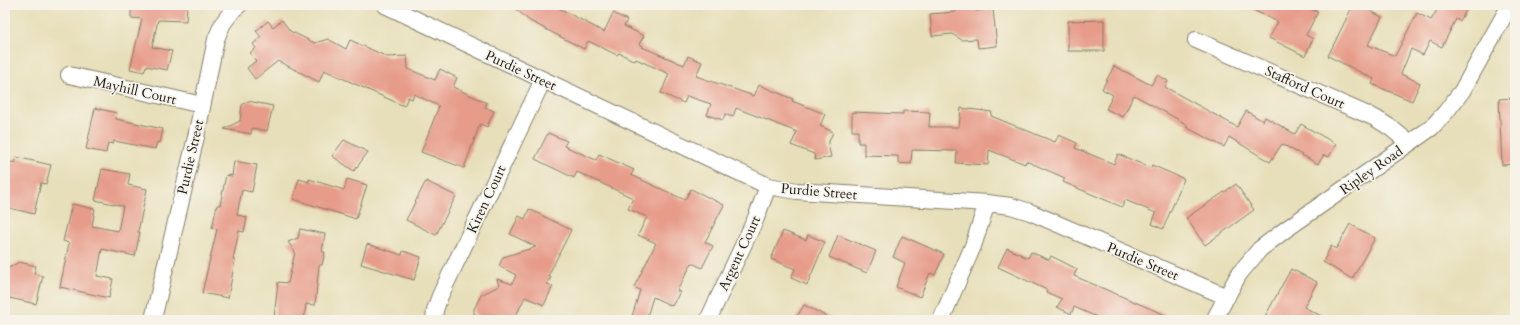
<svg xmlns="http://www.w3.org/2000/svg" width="1520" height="325" viewBox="0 0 1520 325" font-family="Cardo,serif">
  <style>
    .building { fill: #e79b89 }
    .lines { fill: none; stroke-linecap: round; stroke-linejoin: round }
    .street-casing { stroke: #827e6a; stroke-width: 18 }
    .street { stroke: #fff; stroke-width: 16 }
    .labels { text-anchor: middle; stroke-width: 3.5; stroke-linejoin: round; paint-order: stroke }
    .street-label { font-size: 14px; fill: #1c1c1c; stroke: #f7f3e8 }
  </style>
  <rect width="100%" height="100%" fill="#f7f3e8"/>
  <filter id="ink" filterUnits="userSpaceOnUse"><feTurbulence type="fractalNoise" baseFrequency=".025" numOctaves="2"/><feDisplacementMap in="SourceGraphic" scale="8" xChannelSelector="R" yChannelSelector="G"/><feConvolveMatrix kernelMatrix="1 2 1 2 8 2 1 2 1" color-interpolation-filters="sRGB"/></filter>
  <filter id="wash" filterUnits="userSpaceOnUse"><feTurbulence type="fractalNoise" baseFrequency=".012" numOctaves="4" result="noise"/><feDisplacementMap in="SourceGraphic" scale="16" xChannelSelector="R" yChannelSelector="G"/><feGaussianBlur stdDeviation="0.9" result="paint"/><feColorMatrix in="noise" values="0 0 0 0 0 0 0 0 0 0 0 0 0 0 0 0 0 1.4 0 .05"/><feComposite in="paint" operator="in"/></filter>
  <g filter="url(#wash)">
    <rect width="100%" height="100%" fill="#e7dfb9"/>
    <g id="blocks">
      <path class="building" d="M131,5H187L186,21L158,20L152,47L172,51L167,70L146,66L144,72L130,69L142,19L131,18Z
        M511,5H553L604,32L613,13L627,20L624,26L644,36L639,44L643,46L642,47L684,65L688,56L702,62L696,76L754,96L759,85L793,99L792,101L825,114L820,126L833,132L828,144L831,157L815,160L814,154L791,145L797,132L736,108L733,117L725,114L723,120L707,115L711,104L687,96L684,103L661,93L669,74L636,59L635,61L619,53L617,55L588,41L584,49L530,21Z
        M968,5L976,11L993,9L997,46L978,48L977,39L962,40L952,34L932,36L930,14L955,12L961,6Z
        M1243,5H1303L1318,12L1306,35L1313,39L1305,56L1269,38L1278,22Z
        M1353,5H1359L1382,17L1368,45L1395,56L1417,13L1431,20L1438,8L1432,5H1469L1460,21L1456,19L1442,47L1430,41L1423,55L1411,49L1401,74L1420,83L1412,101L1372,84L1374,79L1328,56Z
        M282,20L290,31L315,43L328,39L346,49L350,40L388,57L407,56L408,69L435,80L440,69L457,78L453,87L487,103L485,107L494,111L487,127L480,124L464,168L421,152L439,106L414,94L412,99L408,97L404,106L324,70L319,82L278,61L255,79L247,68L256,61L250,53L256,48L253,44L261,37L256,31L268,21L273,27Z
        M1104,20V51H1068V21Z
        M1114,66L1151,85L1157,75L1168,81L1165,87L1237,127L1246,111L1263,121L1265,117L1295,134L1301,124L1336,144L1329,157L1324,155L1318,164L1282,144L1270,162L1229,137L1224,147L1186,127L1188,125L1134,95L1123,117L1106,109L1113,95L1102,89Z
        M1515,98V164L1502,165L1499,99Z
        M248,101L273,106L267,131L252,128L251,134L224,129L240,121L242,105Z
        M95,108L117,113L116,119L163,129L160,143L157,142L155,149L114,141L113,144L108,143L106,153L86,149Z
        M961,108L992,112L991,116L1055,142L1059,135L1077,143L1075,148L1114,164L1118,154L1151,168L1152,165L1184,179L1163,229L1152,224L1156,213L1125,200L1122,207L1063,182L1065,178L1026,161L1025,164L989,150L988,165L956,163L957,151L912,150L911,164L898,163V156L864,155V143H858V131H852V112L903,114V111L930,112L929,127H959Z
        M548,133L567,141L564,146L596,160L599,154L634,170L631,175L685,200L691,189L724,205L705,242L713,246L702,268L692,263L677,291L680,292L672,306L653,297L646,320H631L640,290L634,287L656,243L638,235L647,217L628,209L633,198L577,172L574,178L535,159Z
        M344,140L368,152L354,171L332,156Z
        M16,157L51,165L46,184L41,183L34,214L5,207V160L15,163Z
        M234,161L257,165L252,192L242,190L237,215L247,217L244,232L239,231L233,259L235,260L228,298L202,293L217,229L212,228L217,205H220L226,175L232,176Z
        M102,169L130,174L128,185L147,189L138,232H140L135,256L102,249L97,276L113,279L109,298L60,287L69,243L63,241L72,204L95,209L92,226L118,231L123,206L95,200Z
        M299,179L309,182V179L344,190L347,179L367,185L356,219L293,199Z
        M426,181L456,196L436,235L406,220Z
        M1236,184L1254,210L1205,245L1186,218Z
        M529,209L571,230L548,276L551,277L547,284L553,286L544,305L525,297L514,320H487L474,314V309L481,295L499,286L497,279L512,284L516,275L499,266L503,257L536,247L510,234L519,216L525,219Z
        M1350,224L1375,238L1352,279L1323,262L1331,246L1336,249Z
        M300,229L325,234L322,252H325L322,265H319L315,305L306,304L304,320L274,318L278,282L288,283L295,252L288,242L298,238Z
        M783,231L806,240L808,235L825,242L807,285L791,278L795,269L771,259Z
        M838,235L876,251L867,273L829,257Z
        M902,236L944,254L935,275L930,273L920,297L896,287L905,263L893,257Z
        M367,244L402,255L403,251L421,257L414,280L361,264Z
        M1007,248L1028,258L1031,252L1049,260L1051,256L1077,269L1074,276L1177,320H1104L1074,307L1071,314L1057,307L1062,299L1046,292L1047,290L998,267Z
        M19,262L36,266L34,274L43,276L36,304L5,297V270Z
        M1291,269L1317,282L1304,307L1329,320H1263Z
        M804,305L834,320H795Z"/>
    </g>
  </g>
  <g filter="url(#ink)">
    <use href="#blocks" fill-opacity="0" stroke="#827e6a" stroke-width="1"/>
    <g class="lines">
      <g class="street-casing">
        <path id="street" d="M385,5L768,186L797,191L987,203L1011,206L1030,212L1227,297
          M1196,40L1375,118L1391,128L1409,143
          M69,75L202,105
          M154,315L196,137L216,39L223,23L234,9L239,5
          M434,320L435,310L440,296L543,80
          M708,320L756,218L768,186
          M941,320L973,246L987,203
          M1214,320L1239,274L1260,249L1285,230L1431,128L1445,113L1462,91L1510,5"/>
      </g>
      <use href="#street" class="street"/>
    </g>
  </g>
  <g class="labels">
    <g class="street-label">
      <text transform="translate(521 70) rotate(25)" y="5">Purdie Street</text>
      <text transform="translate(1305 87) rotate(24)" y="5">Stafford Court</text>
      <text transform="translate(135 90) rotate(13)" y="5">Mayhill Court</text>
      <text transform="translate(190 157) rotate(-77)" y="5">Purdie Street</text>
      <text transform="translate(1371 170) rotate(-35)" y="5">Ripley Road</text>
      <text transform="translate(819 191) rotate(5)" y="5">Purdie Street</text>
      <text transform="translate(486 199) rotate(-65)" y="5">Kiren Court</text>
      <text transform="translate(739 253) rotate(-65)" y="5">Argent Court</text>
      <text transform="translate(1143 261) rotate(23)" y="5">Purdie Street</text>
    </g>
  </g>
  <rect width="1520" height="325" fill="none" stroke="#f7f3e8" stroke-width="20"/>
</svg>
